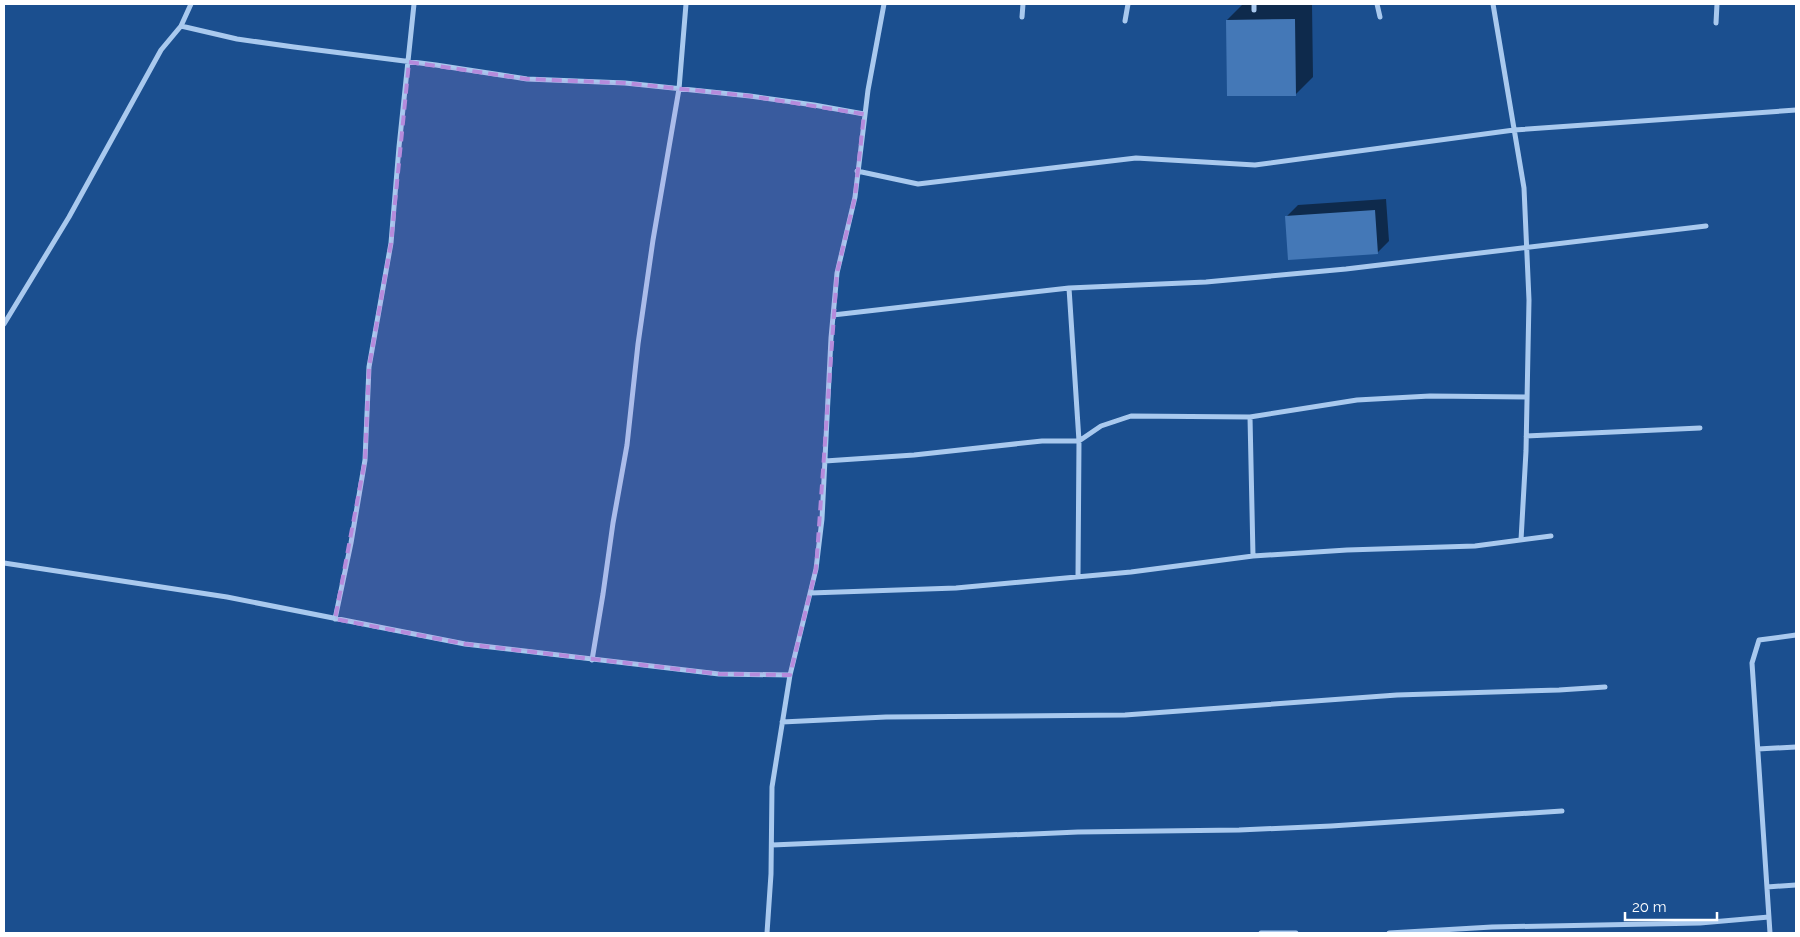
<svg xmlns="http://www.w3.org/2000/svg" width="1800" height="937" viewBox="0 0 1800 937" font-family="Raleway,sans-serif">
  <style>
    .shadow { fill: #0007 }
    .building { fill: #4478b7 }
    .lines { fill: none; stroke-linecap: round; stroke-linejoin: round }
    .minor { stroke: #a9c9ee; stroke-width: 5 }
    .marked { fill: #b68bdc; fill-opacity: 0.2; stroke: #b68bdc; stroke-width: 4; stroke-dasharray: 10 6; stroke-linejoin: round }
  </style>
  <rect width="100%" height="100%" fill="#1b4f8f"/>
  <path class="shadow" d="M1243,4H1312L1313,77L1296,94L1227,20Z
    M1386,199L1389,241L1378,252L1286,217L1298,205Z"/>
  <path class="building" d="M1295,19L1296,96H1227L1226,20Z
    M1375,210L1378,254L1288,260L1285,216Z"/>
  <g class="lines">
    <path class="minor" d="M1254,4V10
      M1377,4L1380,17
      M1493,4L1524,188L1529,300L1526,451L1521,540
      M1022,17L1023,4
      M1125,21L1128,4
      M1716,23L1717,4
      M181,26L237,39L294,47L436,65L527,79L625,83L750,96L814,105L864,114
      M857,171L918,184L1136,158L1255,165L1514,130L1796,110
      M1069,288L1079,441L1078,577
      M833,315L1069,288L1206,282L1346,269L1706,226
      M4,324L69,217L161,50L181,26L191,4
      M1250,417L1253,556
      M1526,436L1700,428
      M825,461L914,455L1042,441H1079L1101,426L1131,416L1250,417L1357,400L1430,396L1527,397
      M4,563L227,597L465,644L719,674L790,675
      M810,593L956,588L1131,572L1253,556L1347,550L1475,546L1551,536
      M335,619L351,543L365,460L369,367L391,243L399,147L414,4
      M592,660L603,594L613,523L627,445L638,344L653,240L679,89L686,4
      M782,722L886,717L1125,715L1397,695L1559,690L1605,687
      M1758,749L1796,747
      M772,845L1078,832L1239,830L1331,826L1562,811
      M1767,887L1796,885
      M767,933L771,874L772,787L790,675L816,569L822,519L831,338L837,273L855,197L868,90L884,4
      M1261,933H1296
      M1389,933L1492,927L1700,923L1769,917
      M1770,933L1752,663L1759,640L1796,635"/>
  </g>
  <path class="marked" d="M409,62L527,79L625,83L750,96L864,114L855,197L837,273L816,569L790,675L719,674L465,644L335,619L365,460L369,367L391,243Z"/>
  <rect width="1800" height="937" fill="none" stroke="#ffffff" stroke-width="10"/>
  <path d="M1625 912v8h92v-8" fill="none" stroke="#ffffff" stroke-width="2.5"/>
  <text x="1632" y="912" font-size="15" fill="#ffffff" stroke="#1b4f8f" stroke-width="4" paint-order="stroke">20 m</text>
</svg>
